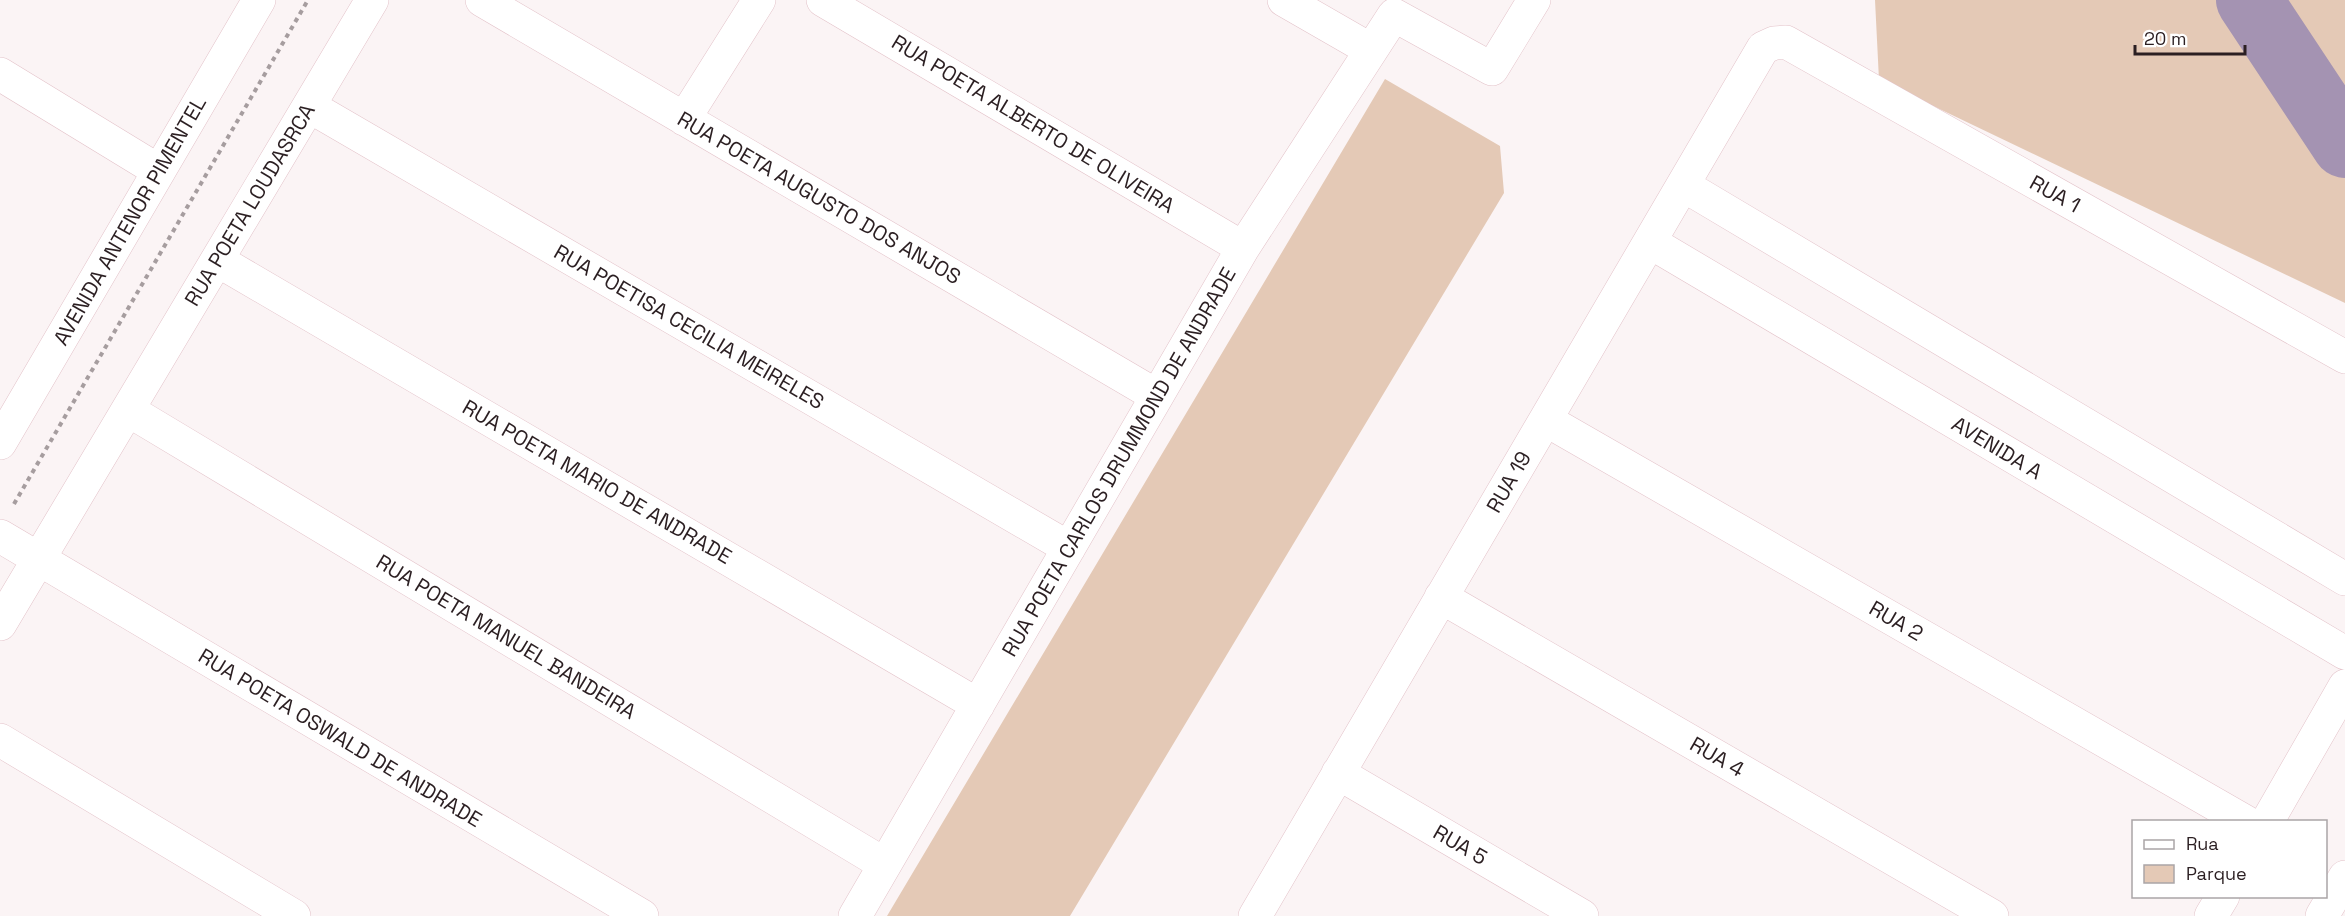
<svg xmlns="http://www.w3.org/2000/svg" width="2345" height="916" viewBox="0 0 2345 916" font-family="'Space Grotesk',sans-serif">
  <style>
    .green { fill: #e4c9b6 }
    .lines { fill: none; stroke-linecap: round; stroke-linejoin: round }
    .river { stroke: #a493b2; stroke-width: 66 }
    .minor-casing { stroke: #e3c2c9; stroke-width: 34 }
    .path { stroke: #a69d9f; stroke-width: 4; stroke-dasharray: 4.5 4.5; stroke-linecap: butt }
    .minor { stroke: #fff; stroke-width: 33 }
    .labels { text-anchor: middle; stroke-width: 6; stroke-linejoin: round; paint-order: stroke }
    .street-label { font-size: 21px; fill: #2b1f22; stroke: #fff }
  </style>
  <rect width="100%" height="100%" fill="#fbf4f5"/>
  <path class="green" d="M1875,0H2345V303L1879,80Z
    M1385,79L1500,146L1504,193L1070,916H887Z"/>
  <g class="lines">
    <path class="river" d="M2249,0L2345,145"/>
    <g class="minor-casing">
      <path id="minor" d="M482,0L1157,396
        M823,0L1243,248
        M1284,0L1371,50
        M0,74L159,171
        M309,106L1069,548
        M684,119L759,0
        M1683,185L2345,579
        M1650,242L2345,653
        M217,260L978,705
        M128,410L884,864
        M1546,420L2246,822
        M0,443L259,0
        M0,536L642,916
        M1441,597L1992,916
        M0,624L372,0
        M0,740L294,916
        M1338,773L1582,916
        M2267,822L2345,686
        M855,916L1243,248L1394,15L1492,69L1534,0
        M1255,916L1763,48L1774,43L1786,42L2345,357
        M2211,916L2223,896
        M2322,916L2345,877"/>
    </g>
    <path class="path" d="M14,504L308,0"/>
    <use href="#minor" class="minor"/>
  </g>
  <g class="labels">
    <g class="street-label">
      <text transform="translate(1033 124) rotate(31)" y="7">RUA POETA ALBERTO DE OLIVEIRA</text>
      <text transform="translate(2055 194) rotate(29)" y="7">RUA 1</text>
      <text transform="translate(819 198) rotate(30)" y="7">RUA POETA AUGUSTO DOS ANJOS</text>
      <text transform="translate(250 205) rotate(-59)" y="7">RUA POETA LOUDASRCA</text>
      <text transform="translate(130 221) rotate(-60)" y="7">AVENIDA ANTENOR PIMENTEL</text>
      <text transform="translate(689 327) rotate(30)" y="7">RUA POETISA CECILIA MEIRELES</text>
      <text transform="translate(1997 448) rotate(31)" y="7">AVENIDA A</text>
      <text transform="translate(1119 462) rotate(-60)" y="7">RUA POETA CARLOS DRUMMOND DE ANDRADE</text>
      <text transform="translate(597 482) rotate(30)" y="7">RUA POETA MARIO DE ANDRADE</text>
      <text transform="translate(1509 482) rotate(-60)" y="7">RUA 19</text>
      <text transform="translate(1896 621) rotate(30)" y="7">RUA 2</text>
      <text transform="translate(506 637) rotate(31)" y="7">RUA POETA MANUEL BANDEIRA</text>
      <text transform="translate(340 738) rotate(31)" y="7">RUA POETA OSWALD DE ANDRADE</text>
      <text transform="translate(1717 757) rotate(30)" y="7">RUA 4</text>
      <text transform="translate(1460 845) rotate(30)" y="7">RUA 5</text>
    </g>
  </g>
  <rect x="2132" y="820" width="195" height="78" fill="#ffffff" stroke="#aaa5a7" stroke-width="1.5"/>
  <rect x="2144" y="840" width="30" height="9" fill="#ffffff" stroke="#aaa5a7" stroke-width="1.5"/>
  <text x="2186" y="850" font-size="18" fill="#2b1f22">Rua</text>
  <rect x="2144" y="865" width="30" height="18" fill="#e4c9b6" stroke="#aaa5a7" stroke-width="1.5"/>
  <text x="2186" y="880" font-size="18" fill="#2b1f22">Parque</text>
  <path d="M2135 45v9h110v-9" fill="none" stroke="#2b1f22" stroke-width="3"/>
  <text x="2144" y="45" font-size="18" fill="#2b1f22" stroke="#ffffff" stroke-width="4.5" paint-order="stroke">20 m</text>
</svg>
